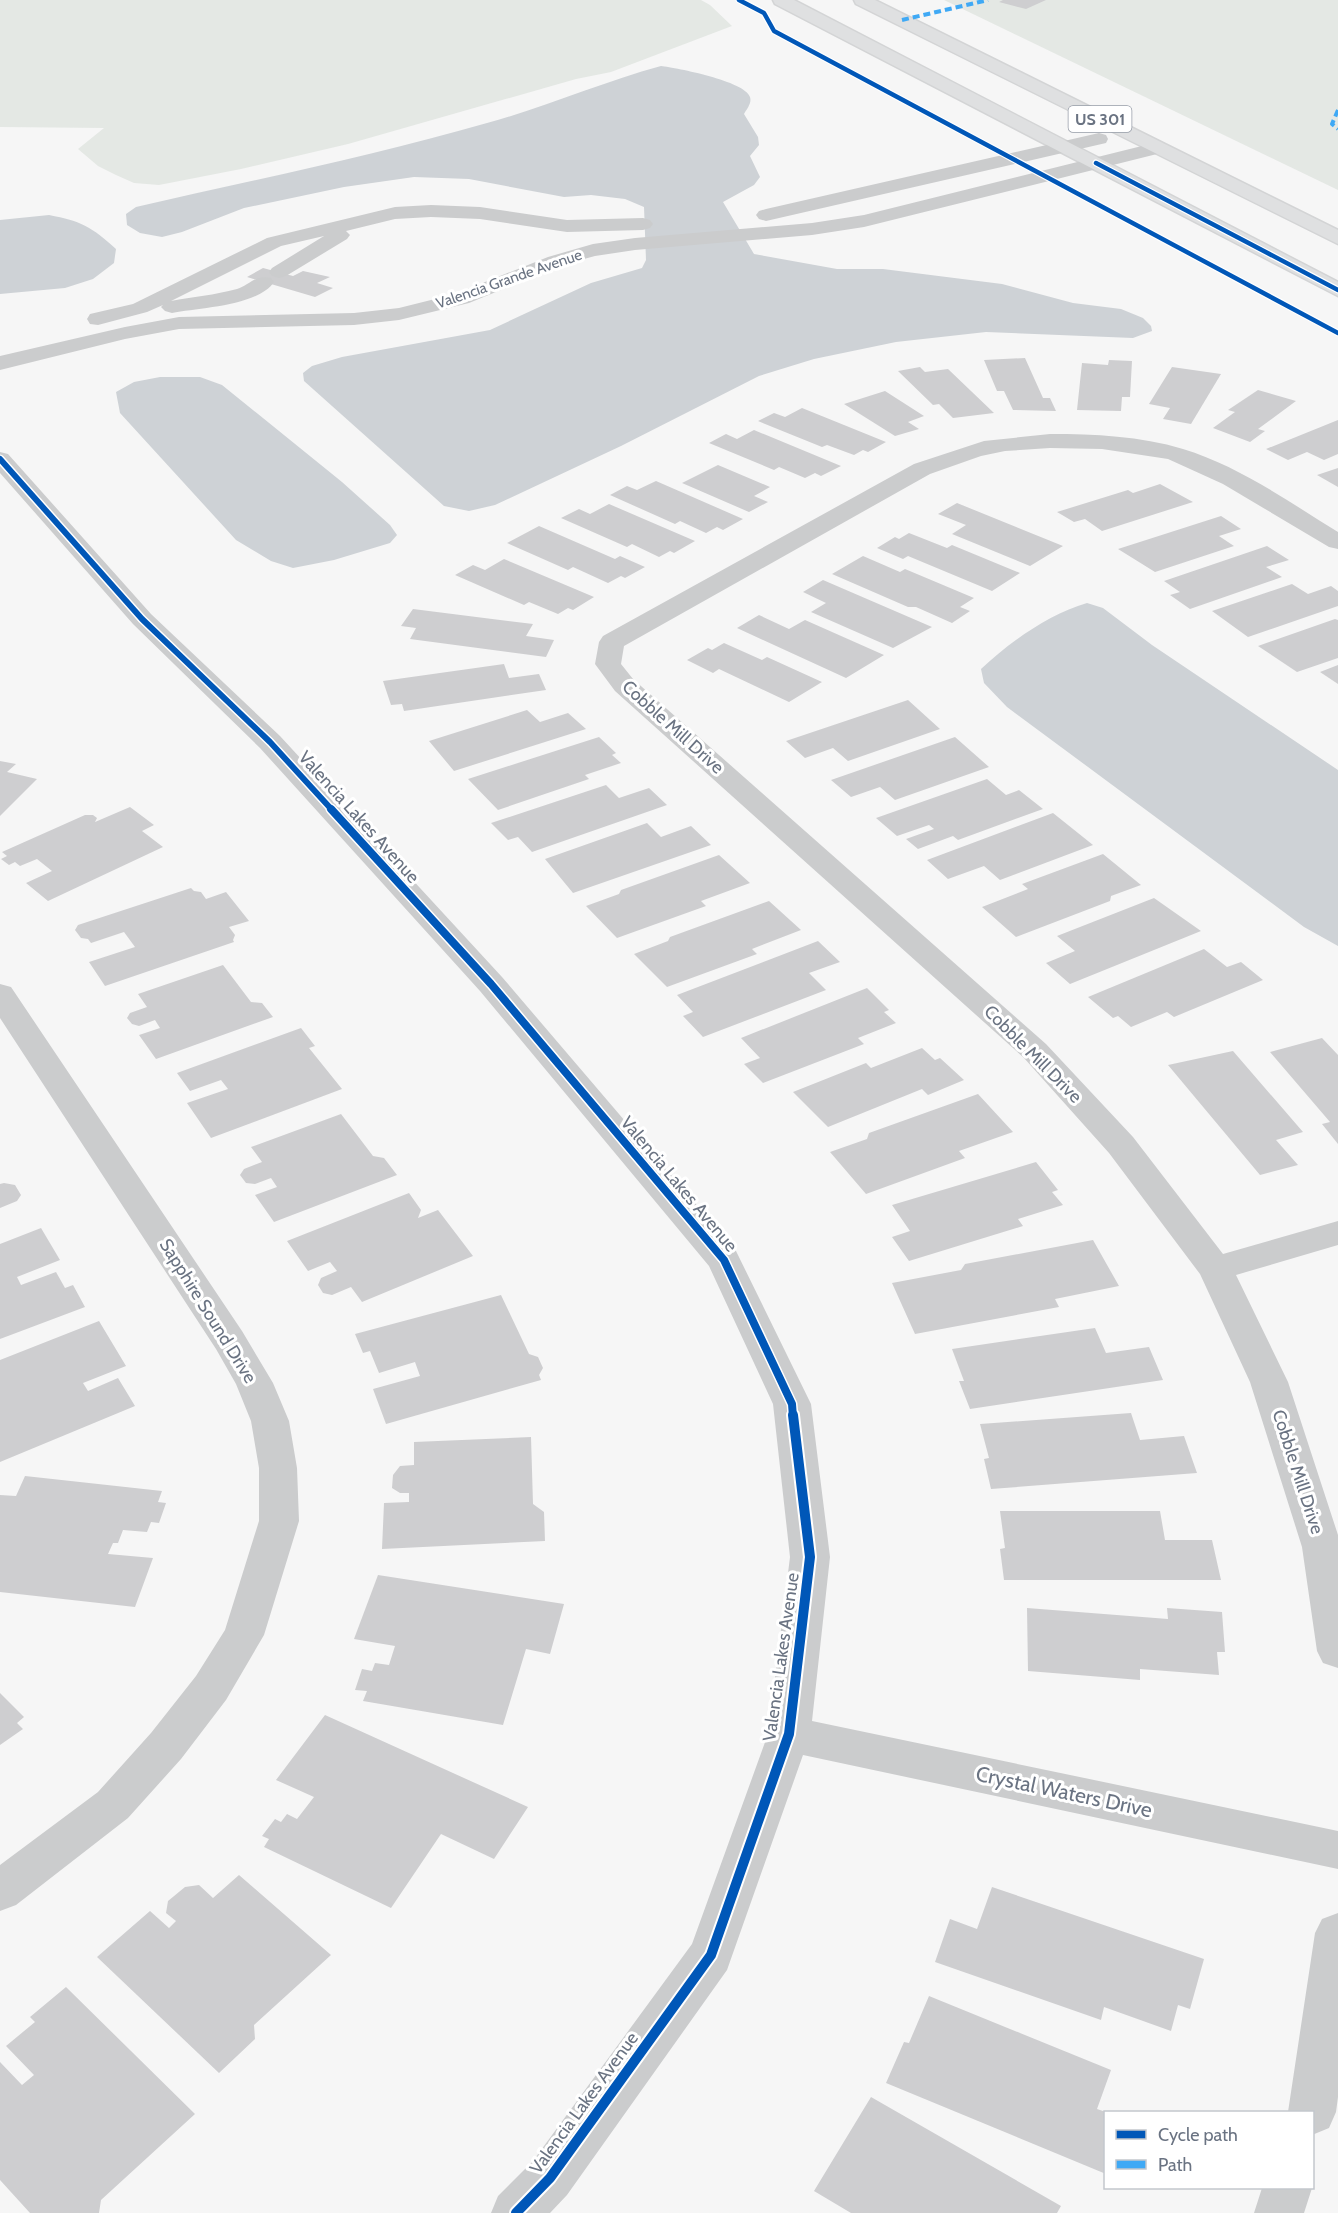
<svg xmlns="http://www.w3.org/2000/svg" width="1338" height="2213" viewBox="0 0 1338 2213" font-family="Cabin,sans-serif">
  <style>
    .green { fill: #e4e8e4 }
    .water { fill: #ced2d6 }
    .building { fill: #ceced0 }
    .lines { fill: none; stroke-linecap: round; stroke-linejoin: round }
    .primary-casing { stroke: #d3d4d5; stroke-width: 3 }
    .minor { fill: #cbcccd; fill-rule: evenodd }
    .primary { fill: #dfe0e1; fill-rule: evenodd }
    .quiet { stroke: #3fa9f5; stroke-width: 4; stroke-dasharray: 7 4; stroke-linecap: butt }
    .cycleway-far3-casing { stroke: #fff; stroke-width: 7 }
    .cycleway-far2-casing { stroke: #fff; stroke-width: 9 }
    .cycleway-far1-casing { stroke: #fff; stroke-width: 11 }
    .cycleway-casing { stroke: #fff; stroke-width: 14 }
    .cycleway-far3 { stroke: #0057b8; stroke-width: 4.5 }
    .cycleway-far2 { stroke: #0057b8; stroke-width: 6 }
    .cycleway-far1 { stroke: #0057b8; stroke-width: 8 }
    .cycleway { stroke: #0057b8; stroke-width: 10 }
    .labels { text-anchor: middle; stroke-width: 6; stroke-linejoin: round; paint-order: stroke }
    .far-street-label { font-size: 15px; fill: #6a7382; stroke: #fff }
    .shield { fill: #fff; stroke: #979da8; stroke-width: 1.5 }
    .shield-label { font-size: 16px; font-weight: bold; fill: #6a7382 }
    .street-label { font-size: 18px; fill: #6a7382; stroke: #fff }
    .near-street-label { font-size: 21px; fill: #6a7382; stroke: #fff }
  </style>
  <rect width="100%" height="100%" fill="#f6f6f6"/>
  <path class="green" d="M0,0H701L710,5L732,26L611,72L576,79L348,144L241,169L159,185L134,183L116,175L98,166L78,149L104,128L0,127Z
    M944,0H1338V190Z"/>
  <path class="water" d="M661,66C677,68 745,81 750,97C752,103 747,109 744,114L758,137L759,145L750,156L760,177L754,185L723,202L754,254L837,269H883L1002,284L1073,303L1121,309L1143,318L1151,326L1152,331L1133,338L986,332L896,342L814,359L759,376L621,446L495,505L469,511L444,506L304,381L303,373L312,366L342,357L490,330L591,283L642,268L646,260L644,207L625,199L591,195L564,197L469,179L414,177L344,187L244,208L182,232L162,237L140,233L127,225L126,214L136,207C254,180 372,156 487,123C546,107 602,82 661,66Z
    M49,215C81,221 92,227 116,249L114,263L93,279L65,288L0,294V220Z
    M160,377H200L222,385L342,482L390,525L397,535L390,543L334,560L293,568L271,561L236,540L120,413L116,392L134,382Z
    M1087,603L1103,608L1152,645L1338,770V946L1304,927L1007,707L984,683L981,669C1010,642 1049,614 1087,603Z"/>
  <path class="building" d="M1003,0H1046L1026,9L999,2Z
    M263,268L293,276L303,271L330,277L317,283L333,288L315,297L247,277Z
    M1025,358L1043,398H1050L1056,411L1013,410L1004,391H997L984,360Z
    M1109,360L1132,361L1130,397H1122L1121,411L1077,410L1082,363L1108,365Z
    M920,367L925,372L948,369L994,413L953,418L939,404L933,405L898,371Z
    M1172,367L1221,374L1191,424L1163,419L1170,408L1149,404Z
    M1258,390L1296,401L1258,429L1265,431L1250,442L1213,428L1235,412L1228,410Z
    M885,391L924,416L908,422L919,429L895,436L844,404Z
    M802,408L886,442L868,452L863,450L854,455L827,445L822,447L758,421L774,413L785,417Z
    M1338,420V454L1324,460L1307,452L1288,460L1266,449Z
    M754,430L841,466L821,476L815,473L805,478L779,467L774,470L709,443L726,434L737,439Z
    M718,465L770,487L754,496L768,502L749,512L682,483Z
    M1338,468V487L1317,475Z
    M656,481L743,519L723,530L717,527L706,533L680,521L675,524L610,495L627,486L637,490Z
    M1160,484L1193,502L1102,531L1085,519L1074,522L1057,512L1128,490L1133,493Z
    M957,503L1063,546L1030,566L952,534L966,525L938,514Z
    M609,504L695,541L674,553L670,551L659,557L632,544L627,547L561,518L579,509L590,514Z
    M1221,516L1241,529L1219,536L1234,546L1155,572L1118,549Z
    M539,526L615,559L620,556L645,567L625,578L621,576L608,583L573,567L568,570L507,543Z
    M909,533L947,548L952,545L1020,573L992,591L908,556L903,559L877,548L895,537L899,539Z
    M1267,546L1289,560L1266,567L1282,577L1190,609L1170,595L1180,592L1164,581Z
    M863,556L900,572L905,569L974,598L960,607L970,611L952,623L916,607H908L832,574Z
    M504,559L594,597L573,610L568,608L558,614L529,602L524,605L455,575L473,565L485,570Z
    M823,580L932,627L893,648L811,612L826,603L803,592Z
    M1292,584L1308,594L1331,586L1338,591V606L1248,637L1212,611Z
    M413,609L533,624L526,636L554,640L546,657L410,639L416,628L401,626Z
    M759,615L789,629L805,620L884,655L846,678L737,628Z
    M1335,619L1338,620V658L1297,672L1258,646Z
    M724,643L762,660L767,657L822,682L789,702L719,669L713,673L687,660L708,648L712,650Z
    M504,664L509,678L539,674L546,690L404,711L402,704L391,705L383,681Z
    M1338,665V684L1320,672Z
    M908,700L940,729L848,761L833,748L805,758L786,741Z
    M527,710L540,722L568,713L586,729L454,771L429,741Z
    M599,737L616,753L612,755L621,763L585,775L589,779L498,810L468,779Z
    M955,737L989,767L895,800L880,787L851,797L831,780Z
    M0,761L16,764L7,772L37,779L0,816Z
    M987,779L1006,795L1019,790L1043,809L958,840L953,836L918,849L906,839L934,829L929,825L897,836L876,818Z
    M606,785L619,798L649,788L667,805L532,852L518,837L508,840L491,823Z
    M130,807L154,825L142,831L163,847L48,901L26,883L52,871L37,859L20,866L15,862L9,865L1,859L7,856L2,852L85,815H93L97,818L95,822Z
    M1053,813L1093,845L1000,880L984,866L948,879L927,860Z
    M647,823L661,837L691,826L711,845L573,893L545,859Z
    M1103,854L1141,885L1111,896L1110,901L1016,937L982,907L1028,889L1022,884Z
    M719,855L750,883L701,901L706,906L617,938L586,906L619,894L621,890Z
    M191,888L194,891L201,892L206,899L226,892L249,921L229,927L235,935L233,940L234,942L105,986L89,962L135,947L124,932L91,943L88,939L81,938L75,930L78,925Z
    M1154,898L1201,931L1070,984L1046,963L1075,951L1057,936Z
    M769,901L801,930L752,949L757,954L667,987L634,954L668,941L670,937Z
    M818,941L840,962L809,973L826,990L703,1037L683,1016L693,1012L677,995Z
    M1204,949L1227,967L1241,962L1263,980L1174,1017L1167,1012L1131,1027L1118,1016L1113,1018L1088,997Z
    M223,965L251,1002L262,1003L273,1017L156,1059L139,1035L160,1028L155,1020L139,1026L132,1024L127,1018L130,1013L147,1007L138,994Z
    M867,988L889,1010L884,1012L896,1023L858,1038L864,1044L763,1083L744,1064L760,1058L741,1038Z
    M301,1028L315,1046L309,1048L342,1089L211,1138L187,1103L228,1089L221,1080L190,1091L177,1073Z
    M1322,1038L1338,1055V1144L1322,1124L1330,1122L1270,1052Z
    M922,1048L935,1060L940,1058L964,1080L928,1095L922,1089L828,1127L793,1092L866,1063L871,1068Z
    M1233,1051L1303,1132L1276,1140L1298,1165L1260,1175L1168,1065Z
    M978,1094L1013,1132L959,1151L965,1158L866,1194L830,1152L867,1139L869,1133Z
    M341,1114L373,1156L384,1158L397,1175L274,1222L255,1195L277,1187L271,1178L255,1184L246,1183L240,1175L244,1169L262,1162L251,1147Z
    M1036,1162L1058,1190L1052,1192L1063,1205L1018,1219L1023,1226L909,1261L892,1237L910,1231L892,1205Z
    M4,1183L15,1185L21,1195L17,1201L0,1208V1184Z
    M409,1193L421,1210L418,1218L438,1210L473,1256L362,1302L351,1287L332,1295L323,1293L318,1285L321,1278L337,1271L330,1262L308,1271L287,1241Z
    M41,1228L60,1260L17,1277L21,1285L56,1272L65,1288L73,1285L85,1307L0,1339V1244Z
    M1093,1240L1119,1286L1055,1299L1059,1307L915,1334L892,1283L961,1270L965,1264Z
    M501,1295L529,1354L538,1357L543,1368L539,1375L541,1380L386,1424L373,1389L420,1376L415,1362L379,1373L370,1351L363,1353L355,1334Z
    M99,1321L126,1366L83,1383L88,1391L118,1378L135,1406L0,1462V1360Z
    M1095,1328L1106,1353L1149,1347L1163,1380L970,1409L959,1381H964L952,1349Z
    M1131,1413L1140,1440L1184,1436L1197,1473L991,1489L984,1459L989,1458L980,1424Z
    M531,1437L533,1504L544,1512L545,1541L382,1549L384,1503L409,1502V1493H400L392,1488L393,1475L400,1466L414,1465V1442Z
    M25,1476L162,1491L158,1502L166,1503L159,1523L151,1522L147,1532L123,1530L118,1543H113L108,1554L153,1558L135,1607L0,1592V1495L16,1496Z
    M1000,1511H1160L1165,1540H1212L1221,1580H1004L1000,1549L1005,1548Z
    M378,1575L564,1604L550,1654L526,1649L503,1725L363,1701L367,1691L355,1690L362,1669L372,1671L375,1663L389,1665L395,1646L354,1639Z
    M1027,1608L1168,1619L1167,1608L1222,1612L1225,1652H1217L1219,1675L1140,1669V1680L1028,1671Z
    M0,1693L24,1717L17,1723L23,1729L0,1745Z
    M325,1715L528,1807L494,1859L441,1834L391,1908L264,1847L269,1839L262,1836L275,1819L281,1822L287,1814L297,1819L314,1797L276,1780Z
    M239,1875L331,1955L254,2025L255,2039L219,2073L97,1957L150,1911L169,1928L176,1921L166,1913L168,1901L185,1887L199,1885L213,1898Z
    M992,1887L1204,1959L1190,2009L1178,2005L1171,2031L1104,2007L1101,2020L935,1962L950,1919L977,1929Z
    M66,1987L195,2114L101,2200L99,2213H30L0,2180V2062L22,2085L34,2075L6,2046L35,2022L30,2017Z
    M929,1996L1111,2070L1097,2109L1106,2112V2174L886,2083L904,2042L909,2043Z
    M871,2097L1061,2206L1057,2213H851L814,2191Z"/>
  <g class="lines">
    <g class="primary-casing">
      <path id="primary" d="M773,0H794L1338,282V296L775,4Z
        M854,0H875L1338,230V244L856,4Z"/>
    </g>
    <path class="minor" d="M1099,133L1106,135L1108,139L1106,143L766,221L759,219L756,215L759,211L766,209Z
      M1158,142L1165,144L1167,148L1165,152L864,227L812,235L635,250L595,256L562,265L469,303L399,320L354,325L179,329L125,339L0,370V356L125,327L179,317L354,313L399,308L455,294L548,257L593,244L635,238L812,223L864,215Z
      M431,205L480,207L567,220L643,218L650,220L653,224L650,228L643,230L567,232L480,219L431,217L395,219L346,231L350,235L347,239L286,276L279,278L272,276L269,272L272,268L324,236L281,246L171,301C192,297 215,295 237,289C250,285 256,274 271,278L274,282C258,306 199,308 172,313L165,311L161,307L163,305L147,312L98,325L90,324L87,319L90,314L133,304L267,238L395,207Z
      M1050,434C1095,434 1140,436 1183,449C1239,466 1289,502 1338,532V549L1329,547L1223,484L1168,459L1102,449L1050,448L1005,451L981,456L930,474L624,646L621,664L633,679L1046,1044L1133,1137L1223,1254L1338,1221V1245L1236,1275L1288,1382L1338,1535V1668L1323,1663L1317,1651L1302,1547L1250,1382L1200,1274L1109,1153L1024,1058L615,691L595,664L599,642L603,636L914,464L984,441Z
      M0,452L8,454L151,614L280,736L502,977L736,1251L811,1404L830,1557L812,1721L1338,1831V1869L803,1755L727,1970L567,2195L550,2213H491L498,2196L533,2161L692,1944L768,1734L790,1557L773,1404L709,1266L480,991L260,748L133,624L0,473Z
      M0,984L11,987L242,1331L273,1383L289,1421L297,1468L299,1521L264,1635L226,1700L181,1759L128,1818L16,1905L0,1911V1865L98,1792L151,1733L196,1676L225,1630L259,1521V1468L251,1421L236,1384L216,1349L0,1018Z
      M1338,1913V2097L1336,2112L1329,2128L1312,2135V2112H1288L1315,1933L1322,1919Z
      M1262,2188H1312L1304,2213H1254Z"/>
    <use href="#primary" class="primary"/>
    <path class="quiet" d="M902,20L988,0
      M1338,110L1332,124L1338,129"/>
    <g class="cycleway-far3-casing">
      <path id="cycleway-far3" d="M739,0L764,13L774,31L1338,333
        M1096,163L1338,290"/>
    </g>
    <g class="cycleway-far2-casing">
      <path id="cycleway-far2" d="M0,459L142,619L270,742L333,811"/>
    </g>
    <g class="cycleway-far1-casing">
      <path id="cycleway-far1" d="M331,809L491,984L724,1260L792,1404L793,1417"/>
    </g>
    <g class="cycleway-casing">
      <path id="cycleway" d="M516,2213L550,2178L711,1955L789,1734L810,1557L793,1415"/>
    </g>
    <use href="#cycleway-far3" class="cycleway-far3"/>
    <use href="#cycleway-far2" class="cycleway-far2"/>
    <use href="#cycleway-far1" class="cycleway-far1"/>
    <use href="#cycleway" class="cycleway"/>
  </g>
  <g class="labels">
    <g class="far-street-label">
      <text transform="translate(509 279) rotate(-19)" y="5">Valencia Grande Avenue</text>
    </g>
    <rect class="shield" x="1068.5" y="106" width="63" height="26" rx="4.5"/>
    <g class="shield-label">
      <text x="1100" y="125">US 301</text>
    </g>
    <g class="street-label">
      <text transform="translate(673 727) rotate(42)" y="6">Cobble Mill Drive</text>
      <text transform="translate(359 817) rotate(48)" y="6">Valencia Lakes Avenue</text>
      <text transform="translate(1033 1054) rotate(45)" y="6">Cobble Mill Drive</text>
      <text transform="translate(679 1184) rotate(50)" y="6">Valencia Lakes Avenue</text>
      <text transform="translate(208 1311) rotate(58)" y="6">Sapphire Sound Drive</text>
      <text transform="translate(1298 1472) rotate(72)" y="6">Cobble Mill Drive</text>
      <text transform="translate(781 1657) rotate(-82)" y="6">Valencia Lakes Avenue</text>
      <text transform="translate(584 2103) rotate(-54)" y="6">Valencia Lakes Avenue</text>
    </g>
    <g class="near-street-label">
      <text transform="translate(1064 1792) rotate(12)" y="7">Crystal Waters Drive</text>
    </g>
  </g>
  <rect x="1104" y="2111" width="210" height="78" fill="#ffffff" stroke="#c3c7cd" stroke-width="1.5"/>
  <rect x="1116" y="2130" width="30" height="9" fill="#0057b8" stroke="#c3c7cd" stroke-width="1.5"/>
  <text x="1158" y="2141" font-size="18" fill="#6a7382">Cycle path</text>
  <rect x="1116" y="2160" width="30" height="9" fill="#3fa9f5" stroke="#c3c7cd" stroke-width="1.5"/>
  <text x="1158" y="2171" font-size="18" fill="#6a7382">Path</text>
</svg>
